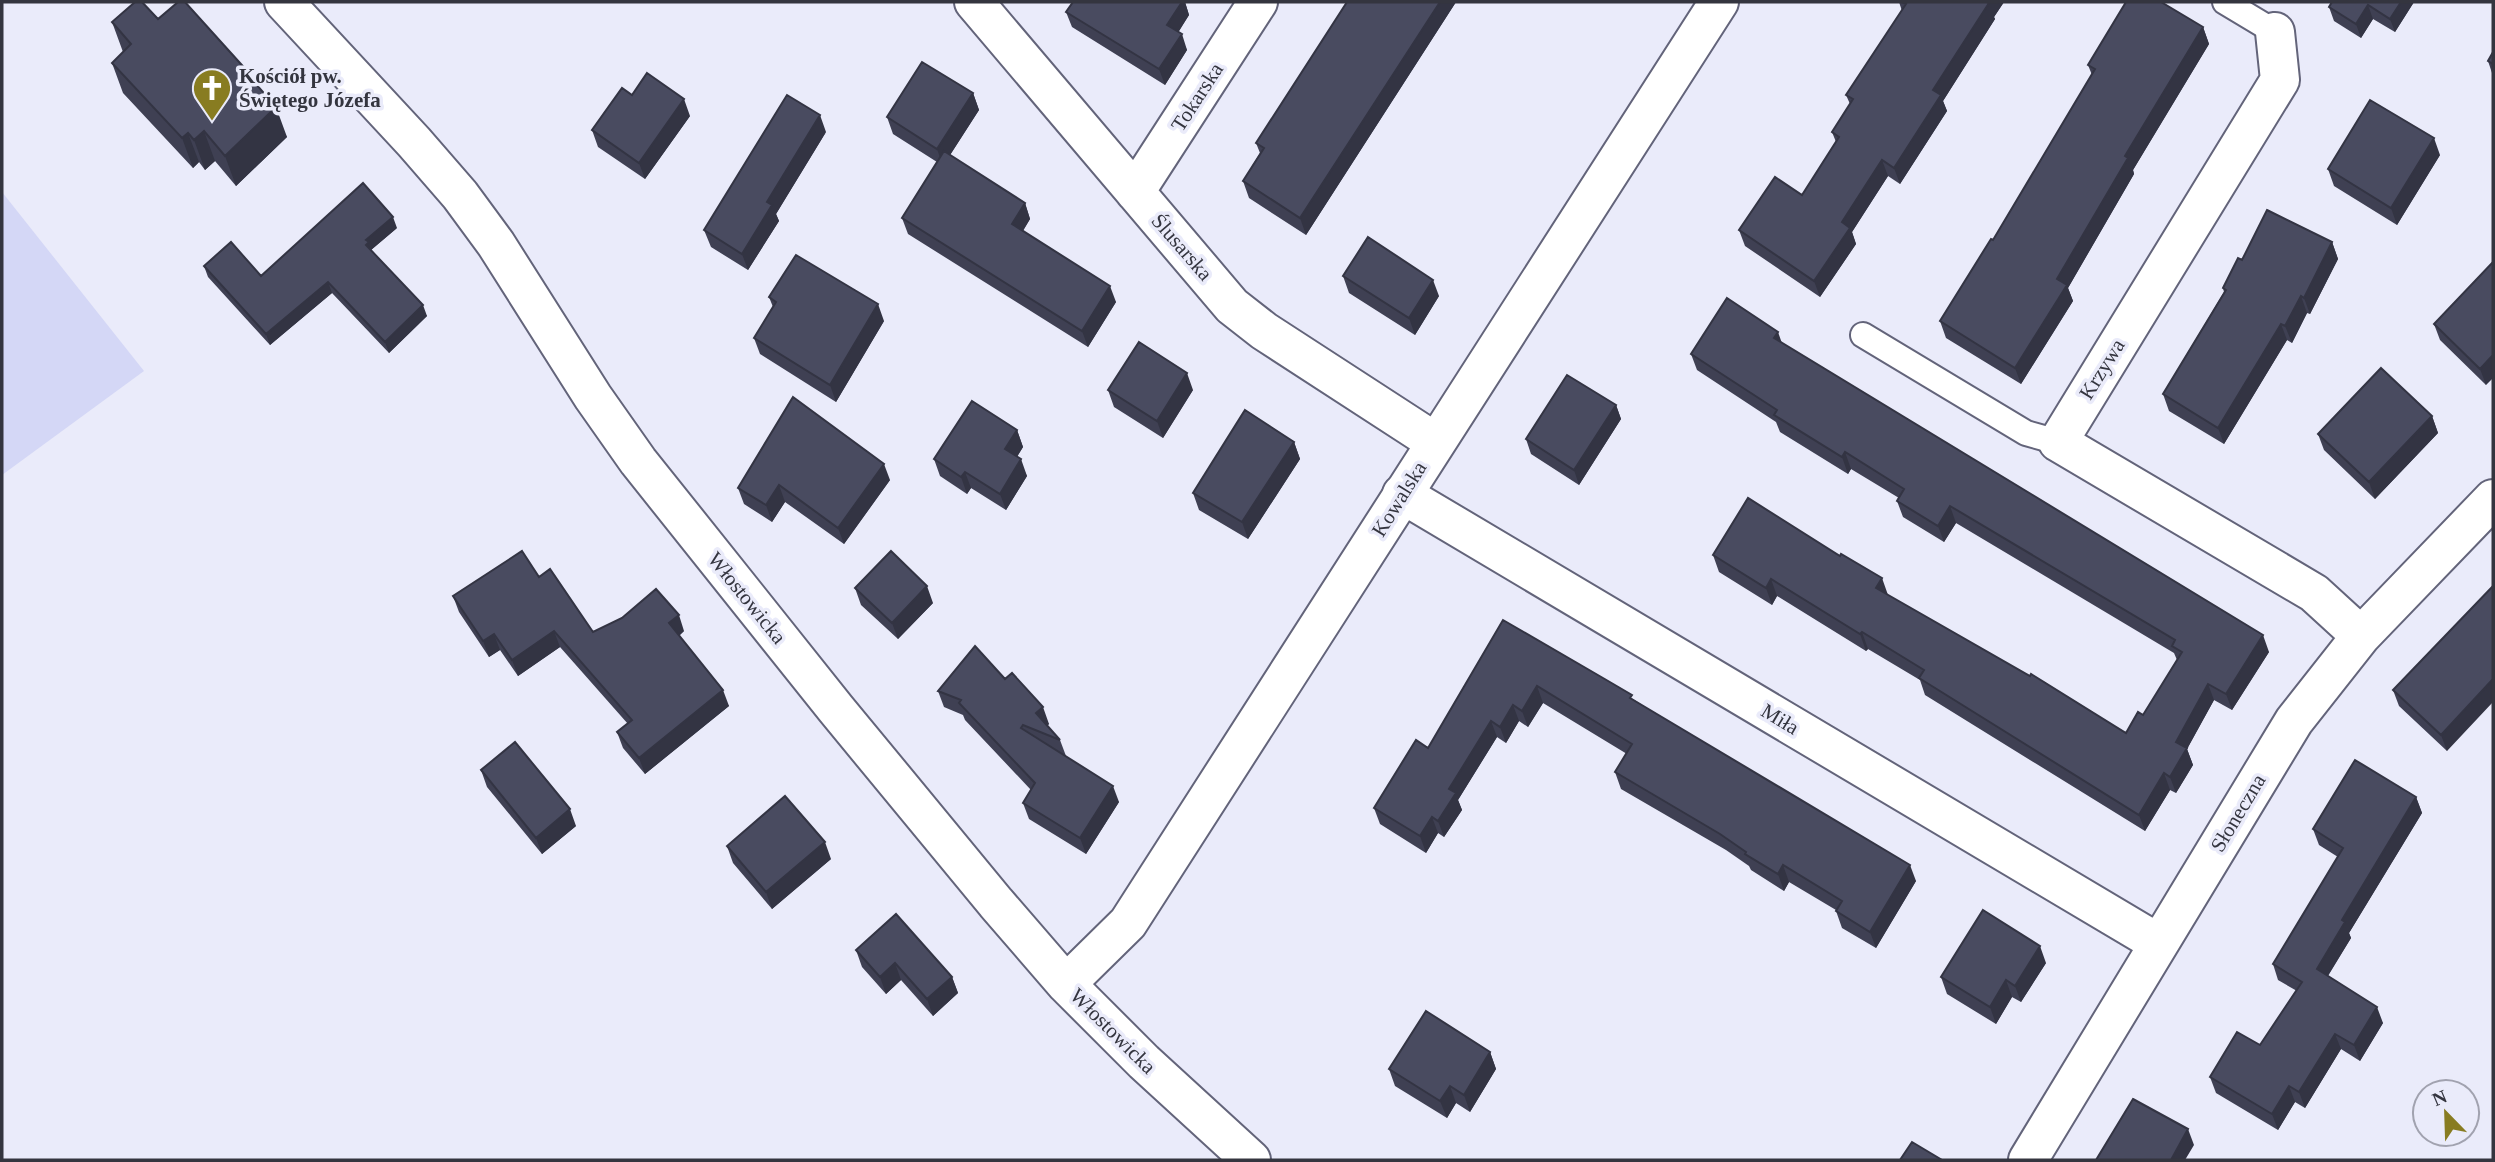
<svg xmlns="http://www.w3.org/2000/svg" width="2495" height="1162" viewBox="0 0 2495 1162" font-family="'Times New Roman',serif">
  <style>
    .grass { fill: #d4d7f6 }
    .lines { fill: none; stroke-linecap: round; stroke-linejoin: round }
    .lane-casing { stroke: #63647a; stroke-width: 28 }
    .street-casing { stroke: #63647a; stroke-width: 42 }
    .secondary-casing { stroke: #63647a; stroke-width: 42 }
    .lane { stroke: #fff; stroke-width: 24 }
    .street { stroke: #fff; stroke-width: 38 }
    .secondary { stroke: #fff; stroke-width: 38 }
    .wall { fill: #3f4053 }
    .shaded-wall { fill: #333443 }
    .building { fill: #494b60; stroke: #333443; stroke-width: 2 }
    .labels { text-anchor: middle; stroke-width: 7; stroke-linejoin: round; paint-order: stroke }
    .poi-label { font-size: 21px; font-weight: bold; fill: #34353f; stroke: #eaebfa; text-anchor: start }
    .street-label { font-size: 21px; fill: #34353f; stroke: #eaebfa }
  </style>
  <rect width="100%" height="100%" fill="#eaebfa"/>
  <path class="grass" d="M2,192L144,371L2,475Z"/>
  <g class="lines">
    <g class="lane-casing">
      <path id="lane" d="M2225,2L2275,32
        M1863,335L2026,433L2058,442"/>
    </g>
    <g class="street-casing">
      <path id="street" d="M974,2L1232,306L1264,331L1435,442
        M2275,32L2280,80L2058,442L2314,593L2361,636
        M1135,192L1258,2
        M1402,494L2158,943
        M2028,1160L2294,721L2361,636L2493,499"/>
    </g>
    <g class="secondary-casing">
      <path id="secondary" d="M284,2L414,142L460,195L496,244L593,397L638,461L836,709L996,903L1066,984L1144,1062L1251,1160
        M1066,984L1128,923L1719,2"/>
    </g>
    <use href="#lane" class="lane"/>
    <use href="#street" class="street"/>
    <use href="#secondary" class="secondary"/>
  </g>
  <path class="wall" d="M1073,2H1185L1189,15L1178,32L1187,50L1165,85L1072,27L1066,12Z
    M1347,2H1456L1306,235L1249,198L1243,181L1260,153L1256,143Z
    M1899,2H2004L1994,17L1995,19L1943,101L1947,111L1900,184L1888,176L1852,232L1856,244L1820,297L1745,246L1739,230L1802,195L1836,142L1832,132L1850,104L1846,95L1902,11Z
    M2414,2L2395,32L2373,19L2361,38L2334,21L2329,7Z
    M158,19L252,79L287,137L236,186L215,161L205,170L199,162L193,168L123,93L112,63L123,52L112,22Z
    M2203,27L2209,44L2133,170L2134,174L2068,288L2073,301L2021,384L1946,338L1940,321L1993,240L2092,75L2088,65Z
    M2493,52V76L2488,61Z
    M973,93L979,110L950,155L1025,203L1030,219L1023,231L1116,302L1088,347L908,234L902,218L937,162L893,134L887,117Z
    M690,116L645,179L598,147L592,130Z
    M826,132L776,214L779,221L748,270L711,247L704,230Z
    M2440,155L2397,225L2334,186L2328,169Z
    M397,228L371,250L427,316L389,353L332,293L270,345L208,277L204,266L261,276Z
    M2332,242L2338,259L2310,314L2307,313L2292,343L2287,340L2224,444L2169,411L2163,394L2224,292L2223,288L2242,260Z
    M2493,262L2486,385L2440,340L2434,324Z
    M1343,276L1439,296L1415,335L1349,293Z
    M769,297L884,321L836,402L760,354L754,338L773,307Z
    M1782,344L2269,652L2232,710L2214,700L2187,749L2193,765L2176,793L2170,790L2145,831L1925,695L1920,680L1868,649L1866,651L1777,596L1772,605L1719,572L1713,555L1888,595L2126,733L2143,715L2177,660L2174,653L1956,523L1944,542L1903,517L1897,501L1899,498L1851,469L1848,474L1780,432L1776,422L1697,370L1691,354Z
    M1108,390H1193L1163,438L1114,407Z
    M1616,405L1621,419L1579,485L1531,454L1526,439Z
    M2432,416L2438,433L2375,499L2324,450L2318,434Z
    M1017,430L1023,447L1017,457L1027,476L1006,510L971,488L967,494L940,476L934,459Z
    M1294,442L1300,459L1248,539L1199,510L1193,493Z
    M890,480L844,544L785,502L772,522L744,504L738,488Z
    M539,577L593,632L684,631L679,636L729,706L645,774L623,748L617,732L628,724L560,647L518,676L500,650L489,657L459,612L453,596Z
    M2493,586L2447,751L2399,706L2393,690Z
    M855,588L933,603L898,639L861,605Z
    M1503,620L1633,699L1916,881L1876,948L1842,928L1836,911V910L1789,882L1784,891L1751,870L1749,866L1726,850L1621,789L1615,772L1627,754L1543,703L1528,727L1519,721L1506,743L1497,737L1458,800L1462,810L1444,837L1438,833L1426,853L1380,824L1374,808L1428,748Z
    M1005,679L1049,724L1047,726L1060,740L1066,756L1119,802L1086,854L1029,819L1023,803L1031,790L965,720L963,715L944,707L938,691Z
    M481,770L576,826L542,854L487,787Z
    M2416,797L2422,813L2349,933L2351,938L2328,976L2383,1023L2360,1061L2341,1049L2305,1108L2295,1102L2278,1130L2216,1093L2210,1077L2260,1045L2297,991L2278,980L2273,964L2338,857L2319,845L2313,829Z
    M727,846L831,859L772,909L733,863Z
    M856,950L952,977L958,993L933,1016L901,980L886,994L862,967Z
    M2046,963L2021,1002L2012,997L1996,1024L1947,994L1941,977Z
    M1490,1052L1496,1069L1470,1112L1456,1103L1447,1118L1395,1086L1389,1069Z"/>
  <path class="shaded-wall" d="M1182,2H1185L1189,15L1173,41L1167,25Z
    M1440,2H1456L1306,235L1300,218Z
    M1987,2H2004L1994,17L1995,19L1943,101L1947,111L1900,184L1894,168L1933,90Z
    M2401,2H2414L2395,32L2390,19Z
    M2368,5L2373,19L2361,38L2356,24Z
    M2203,27L2209,44L2133,170L2134,174L2068,288L2073,301L2021,384L2015,368L2057,279L2125,156Z
    M1182,34L1187,50L1165,85L1159,69Z
    M973,93L979,110L943,166L937,149Z
    M684,99L690,116L645,179L639,163Z
    M276,107L287,137L236,186L225,156Z
    M820,115L826,132L776,214L779,221L748,270L742,254L767,202Z
    M204,131L215,161L205,170L194,140Z
    M188,133L199,162L193,168L182,138Z
    M2434,138L2440,155L2397,225L2391,208Z
    M1882,160L1888,176L1852,232L1856,244L1820,297L1814,281L1842,222Z
    M1025,203L1030,219L1017,240L1012,224Z
    M393,217L397,228L371,250L366,245V240Z
    M2332,242L2338,259L2310,314L2304,298Z
    M1433,280L1439,296L1415,335L1409,318Z
    M328,282L332,293L270,345L266,334Z
    M1110,286L1116,302L1088,347L1082,331Z
    M2301,296L2307,313L2292,343L2285,326Z
    M878,304L884,321L836,402L830,385Z
    M423,305L427,316L389,353L385,342Z
    M2281,324L2287,340L2224,444L2218,428Z
    M1778,332L1784,349L1774,338Z
    M2493,355V378L2486,385L2480,369Z
    M1187,373L1193,390L1163,438L1157,421Z
    M1616,405L1621,419L1579,485L1574,470Z
    M2432,416L2438,433L2375,499L2369,482Z
    M1017,430L1023,447L1011,466L1005,449Z
    M1294,442L1300,459L1248,539L1242,522Z
    M1845,452L1851,469L1848,474L1842,457Z
    M1021,459L1027,476L1006,510L1000,494Z
    M884,464L890,480L844,544L838,528Z
    M965,472L971,488L967,494L961,477Z
    M779,485L785,502L772,522L766,505Z
    M1950,506L1956,523L1944,542L1938,526Z
    M1882,578L1888,595L1876,588Z
    M1771,579L1777,596L1772,605L1766,588Z
    M927,586L933,603L898,639L892,623Z
    M679,615L684,631L675,639L669,623Z
    M554,631L560,647L518,676L512,660Z
    M1862,632L1868,649L1866,651L1860,634Z
    M494,634L500,650L489,657L483,641Z
    M2263,635L2269,652L2232,710L2226,694Z
    M2493,679V702L2447,751L2441,735Z
    M2208,684L2214,700L2187,749L2193,765L2176,793L2170,777L2176,742Z
    M1537,686L1543,703L1528,727L1522,711Z
    M723,690L729,706L645,774L639,758Z
    M1513,705L1519,721L1506,743L1500,727Z
    M1043,707L1049,724L1042,730L1036,713Z
    M1491,721L1497,737L1458,800L1462,810L1444,837L1438,821L1449,789Z
    M2164,773L2170,790L2145,831L2139,815Z
    M1113,786L1119,802L1086,854L1080,838Z
    M2416,797L2422,813L2349,933L2351,938L2322,985L2317,969L2342,920Z
    M570,809L576,826L542,854L536,838Z
    M1432,817L1438,833L1426,853L1420,836Z
    M825,842L831,859L772,909L766,892Z
    M1783,865L1789,882L1784,891L1778,874Z
    M1910,865L1916,881L1876,948L1870,932Z
    M2040,946L2046,963L2021,1002L2015,986Z
    M895,963L901,980L886,994L880,977Z
    M952,977L958,993L933,1016L927,999Z
    M2006,980L2012,997L1996,1024L1990,1007Z
    M2377,1007L2383,1023L2360,1061L2354,1045Z
    M2335,1034L2341,1049L2305,1108L2299,1092Z
    M1490,1052L1496,1069L1470,1112L1464,1095Z
    M1450,1086L1456,1103L1447,1118L1440,1101Z
    M2289,1086L2295,1102L2278,1130L2272,1114Z
    M2188,1129L2194,1145L2185,1160H2171Z"/>
  <path class="building" d="M135,2H142L158,19L178,2H185L249,73V76L276,107L225,156L204,131L194,140L188,133L182,138L112,63L131,44L112,22Z
    M1073,2H1182L1167,25L1182,34L1159,69L1066,12Z
    M1347,2H1440L1300,218L1243,181L1264,148L1256,143Z
    M1902,2H1987L1989,3L1933,90L1941,95L1894,168L1882,160L1842,222L1850,228L1814,281L1739,230L1775,177L1802,195L1839,137L1832,132L1853,99L1846,95L1906,4Z
    M2126,2H2161L2203,27L2125,156L2128,158L2057,279L2067,285L2015,368L1940,321L1991,239L1993,240L2095,69L2088,65Z
    M2332,2H2401L2390,19L2368,5L2356,24L2329,7Z
    M2493,52V64L2488,61Z
    M922,62L973,93L937,149L887,117Z
    M647,73L684,99L639,163L592,130L622,88L632,95Z
    M787,95L820,115L767,202L772,205L742,254L704,230Z
    M2370,100L2434,138L2391,208L2328,169Z
    M944,151L1025,203L1012,224L1110,286L1082,331L902,218Z
    M363,183L393,217L366,240L369,242L366,245L423,305L385,342L328,282L266,334L204,266L231,242L261,276Z
    M2267,210L2332,242L2304,298L2301,296L2285,326L2281,324L2218,428L2163,394L2226,290L2223,288L2238,258L2242,260Z
    M1368,237L1433,280L1409,318L1343,276Z
    M796,255L878,304L830,385L754,338L776,302L769,297Z
    M2493,262V355L2480,369L2434,324Z
    M1727,298L1778,332L1774,338L2263,635L2226,694L2208,684L2176,742L2187,748L2170,777L2164,773L2139,815L1919,678L1924,670L1862,632L1860,634L1771,579L1766,588L1713,555L1748,498L1840,556L1841,554L1882,578L1876,588L2030,676L2031,674L2126,733L2138,712L2143,715L2182,652L2172,646L2175,640L1950,506L1938,526L1897,501L1904,489L1845,452L1842,457L1774,415L1777,410L1691,354Z
    M1139,342L1187,373L1157,421L1108,390Z
    M2381,368L2432,416L2369,482L2318,434Z
    M1567,375L1616,405L1574,470L1526,439Z
    M793,397L884,464L838,528L779,485L766,505L738,488Z
    M972,401L1017,430L1005,449L1021,459L1000,494L965,472L961,477L934,459Z
    M1245,410L1294,442L1242,522L1193,493Z
    M522,551L539,577L550,569L593,632L622,618L656,589L679,615L669,623L723,690L639,758L617,732L632,720L554,631L512,660L494,634L483,641L453,596Z
    M891,551L927,586L892,623L855,588Z
    M2493,586V679L2441,735L2393,690Z
    M1503,620L1603,678L1632,695L1630,698L1910,865L1870,932L1836,911L1842,901L1783,865L1778,874L1745,854L1746,852L1720,834L1615,772L1632,744L1537,686L1522,711L1513,705L1500,727L1491,721L1449,789L1456,793L1438,821L1432,817L1420,836L1374,808L1416,740L1428,748Z
    M975,646L1005,679L1012,673L1043,707L1036,713L1060,740L1023,725L1021,728L1113,786L1080,838L1023,803L1035,783L959,703L961,700L938,691Z
    M515,742L570,809L536,838L481,770Z
    M2355,760L2416,797L2342,920L2345,922L2317,969L2377,1007L2354,1045L2335,1034L2299,1092L2289,1086L2272,1114L2210,1077L2237,1032L2260,1045L2302,982L2273,964L2343,848L2313,829Z
    M785,796L825,842L766,892L727,846Z
    M1983,910L2040,946L2015,986L2006,980L1990,1007L1941,977Z
    M896,914L952,977L927,999L895,963L880,977L856,950Z
    M1426,1011L1490,1052L1464,1095L1450,1086L1440,1101L1389,1069Z
    M2133,1099L2188,1129L2171,1160H2096Z
    M1912,1142L1942,1160H1900Z"/>
  <defs>
    <g id="church-pin" transform="scale(2.0125)"><path d="M0 17L-7.5 6A9.5 9.5 0 1 1 7.5 6Z" fill="#887c21" stroke="#eaebfa"/><path d="M-1.2-6h2.4v3.5h3.3v2.4h-3.3V6h-2.4V-.1h-3.3v-2.4h3.3Z" fill="#fff"/></g>
  </defs>
  <g fill-rule="evenodd">
    <use href="#church-pin" x="212" y="88"/>
  </g>
  <g class="labels">
    <g class="poi-label">
      <text x="239" y="83">Kościół pw.<tspan x="239" dy="24">Świętego Józefa</tspan></text>
    </g>
    <g class="street-label">
      <text transform="translate(1197 97) rotate(-57)" y="7">Tokarska</text>
      <text transform="translate(1182 247) rotate(49)" y="7">Ślusarska</text>
      <text transform="translate(2102 369) rotate(-58)" y="7">Krzywa</text>
      <text transform="translate(1399 499) rotate(-58)" y="7">Kowalska</text>
      <text transform="translate(747 598) rotate(51)" y="7">Włostowicka</text>
      <text transform="translate(1780 719) rotate(31)" y="7">Miła</text>
      <text transform="translate(2238 813) rotate(-59)" y="7">Słoneczna</text>
      <text transform="translate(1113 1031) rotate(45)" y="7">Włostowicka</text>
    </g>
  </g>
  <rect width="2495" height="1162" fill="none" stroke="#34353f" stroke-width="7"/>
  <g transform="translate(2446 1113) rotate(337)"><circle r="33" fill="#eaebfa" stroke="#a1a2af" stroke-width="2"/>
  <path d="M0-5L12 26L0 18L-12 26Z" fill="#887c21"/>
  <text y="-10" font-size="19" font-weight="bold" text-anchor="middle" fill="#34353f">N</text>
  </g>
</svg>
